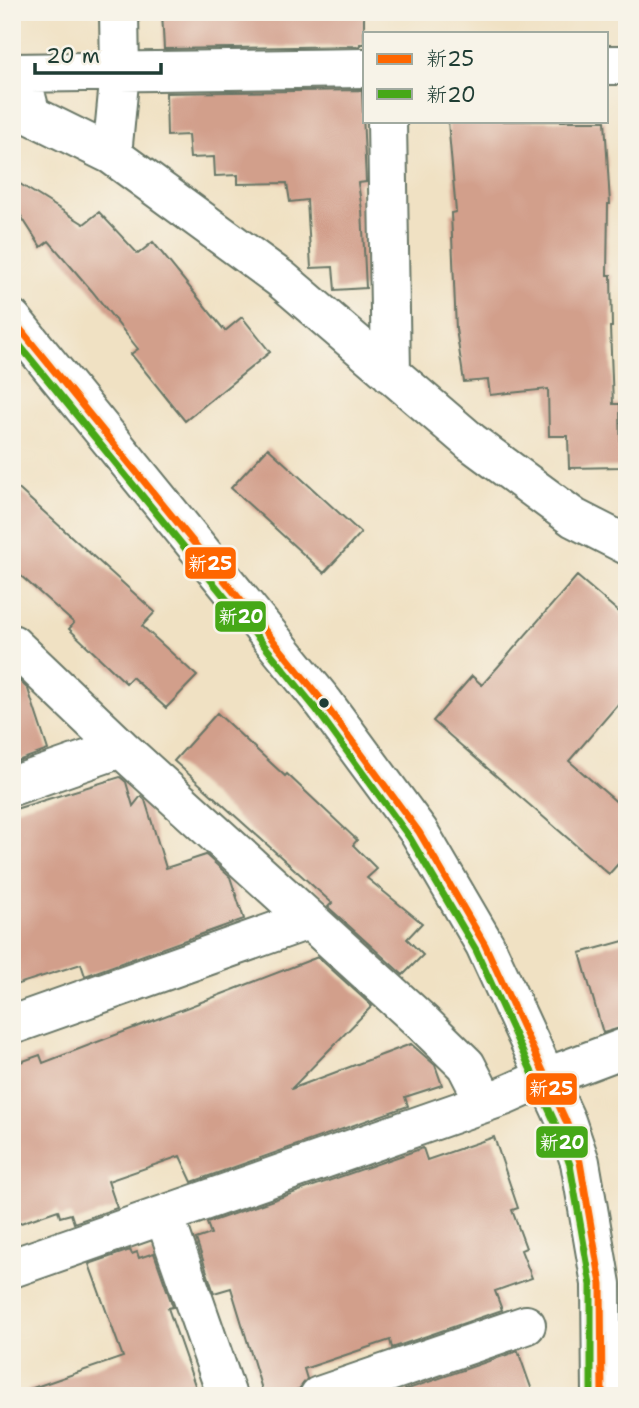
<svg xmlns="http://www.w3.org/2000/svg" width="639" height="1408" viewBox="0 0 639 1408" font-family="'Shantell Sans','Klee One',sans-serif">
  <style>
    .building { fill: #d29f8b }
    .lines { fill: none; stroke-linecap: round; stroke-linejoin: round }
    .street-casing { stroke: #687666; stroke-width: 42 }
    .primary-casing { stroke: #687666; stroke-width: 42 }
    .street { stroke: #fff; stroke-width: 38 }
    .primary { stroke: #fff; stroke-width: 38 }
    .bus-1-casing { stroke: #f7f3e8; stroke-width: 12 }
    .bus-2-casing { stroke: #f7f3e8; stroke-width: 12 }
    .bus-1 { stroke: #f60; stroke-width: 7 }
    .bus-2 { stroke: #46a817; stroke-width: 7 }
    .bus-dot { fill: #1f3d34; stroke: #f7f3e8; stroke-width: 2.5 }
    .line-badge { stroke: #f7f3e8; stroke-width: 2.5 }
    .badge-label { font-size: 19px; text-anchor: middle; font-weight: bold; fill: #fff }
  </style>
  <rect width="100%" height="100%" fill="#f7f3e8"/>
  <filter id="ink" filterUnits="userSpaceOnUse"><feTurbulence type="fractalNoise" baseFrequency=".0143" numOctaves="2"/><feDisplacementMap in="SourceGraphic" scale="14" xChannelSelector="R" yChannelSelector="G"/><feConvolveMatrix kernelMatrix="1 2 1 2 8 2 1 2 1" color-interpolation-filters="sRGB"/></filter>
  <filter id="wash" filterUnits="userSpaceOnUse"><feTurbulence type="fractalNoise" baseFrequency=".00686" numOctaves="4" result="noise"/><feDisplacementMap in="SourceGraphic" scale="28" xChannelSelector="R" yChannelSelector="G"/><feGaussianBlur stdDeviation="1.57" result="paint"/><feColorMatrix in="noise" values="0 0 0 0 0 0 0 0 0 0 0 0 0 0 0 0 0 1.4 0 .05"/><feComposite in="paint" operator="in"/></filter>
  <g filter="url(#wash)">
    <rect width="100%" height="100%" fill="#f0e1c3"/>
    <g id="blocks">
      <path class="building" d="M162,12H364V44H360V46L164,49Z
        M362,90L366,182L358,183L362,210L366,288L335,290L333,267L311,268L307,200L290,202L287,183L238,184V175L215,176L214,157L190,158L188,135L167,136L166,93Z
        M448,121H605L610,204H608L607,275H611L612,327H610L613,404H620L621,467L569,468L568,436H549L548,389L490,395L488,380L464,382L456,329L451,213L456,212Z
        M12,179L84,224L99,212L138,254L153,242L225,331L242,317L270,352L185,421L131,354L138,349L92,291L49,241L41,247L12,202Z
        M268,448L361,533L324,573L231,488Z
        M12,483L155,612L142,626L197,676L166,708L132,677L126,683L69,629L74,623L12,568Z
        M577,576L627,619V694L569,761L627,811V854L609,874L433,721L472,676L482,685Z
        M12,674L28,689L48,750L12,763Z
        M217,713L285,776L287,774L357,840L353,845L377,869L367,878L422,923L407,939L423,955L403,975L328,907L332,903L174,761Z
        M120,777L126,782L133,806L141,796L145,800L166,868L206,855L230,877L244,919L85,976L81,964L12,986V810Z
        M627,940V1026L603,1033L580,953Z
        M318,957L372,1006L291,1089L411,1044L435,1065L442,1085L405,1097L408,1106L192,1182L180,1156L108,1181L117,1208L74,1223L71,1214L60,1217L58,1210L12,1226V1065L40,1055L43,1063Z
        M494,1137L518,1208L512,1210L526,1248L521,1250L532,1278L495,1291L502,1310L392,1348L390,1340L304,1369L307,1379L299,1389L277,1396H264L231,1288L214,1293L196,1239L211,1234L207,1223L423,1148L427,1160Z
        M130,1250L132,1254L137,1252L139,1258L154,1253L173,1307L168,1308L196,1388L177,1396H28L27,1390L123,1357L89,1264Z
        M518,1351L534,1396H407L405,1390Z"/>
    </g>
  </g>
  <g filter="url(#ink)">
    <use href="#blocks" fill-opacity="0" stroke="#687666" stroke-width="2"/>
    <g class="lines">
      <g class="street-casing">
        <path id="street" d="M606,65H627
          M12,73L364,68
          M12,77L23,85L31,115L112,155L281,279L471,442L574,518L627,545
          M387,121L391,374
          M112,155L120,72L119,12
          M12,644L121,748L423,1023L466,1065L485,1102
          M12,786L121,748
          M12,1025L308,920
          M164,1215L227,1396
          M12,1268L504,1096L547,1077L627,1047
          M319,1396L526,1325"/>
      </g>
      <g class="primary-casing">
        <path id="primary" d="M12,319L324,703L419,832L485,945L566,1121L580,1162L601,1284L602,1396"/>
      </g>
      <use href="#street" class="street"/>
      <use href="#primary" class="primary"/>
      <g class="bus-1-casing">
        <path id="bus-1" d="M12,319L324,703L419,832L485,945L566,1121L580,1162L601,1284L602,1396"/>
      </g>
      <g class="bus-2-casing">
        <path id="bus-2" d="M12,336L316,709L410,838L476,950L556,1125L570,1165L591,1285V1396"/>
      </g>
      <use href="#bus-1" class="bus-1"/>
      <use href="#bus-2" class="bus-2"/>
    </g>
  </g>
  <circle class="bus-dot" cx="324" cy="703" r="6"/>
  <g class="line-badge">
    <rect x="184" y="546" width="53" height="34" rx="7" fill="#f60"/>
    <rect x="214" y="600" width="53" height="33" rx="7" fill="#46a817"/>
    <rect x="525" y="1072" width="53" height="34" rx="7" fill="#f60"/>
    <rect x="535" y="1125" width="54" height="34" rx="7" fill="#46a817"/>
  </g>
  <g class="badge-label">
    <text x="210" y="570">新25</text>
    <text x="241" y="623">新20</text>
    <text x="551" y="1095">新25</text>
    <text x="562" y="1149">新20</text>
  </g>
  <rect width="639" height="1408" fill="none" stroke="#f7f3e8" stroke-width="42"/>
  <rect x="363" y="32" width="245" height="91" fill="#f7f3e8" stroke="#a1aaa0" stroke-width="2"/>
  <rect x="377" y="54" width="35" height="10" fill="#ff6600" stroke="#a1aaa0" stroke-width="2"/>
  <text x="426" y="66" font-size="21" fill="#1f3d34">新25</text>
  <rect x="377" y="89" width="35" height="10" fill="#46a817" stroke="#a1aaa0" stroke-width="2"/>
  <text x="426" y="102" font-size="21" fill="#1f3d34">新20</text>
  <path d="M35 63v10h126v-10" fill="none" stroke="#1f3d34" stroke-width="3.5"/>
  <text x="46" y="63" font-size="21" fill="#1f3d34" stroke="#f7f3e8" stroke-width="5" paint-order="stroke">20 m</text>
</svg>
